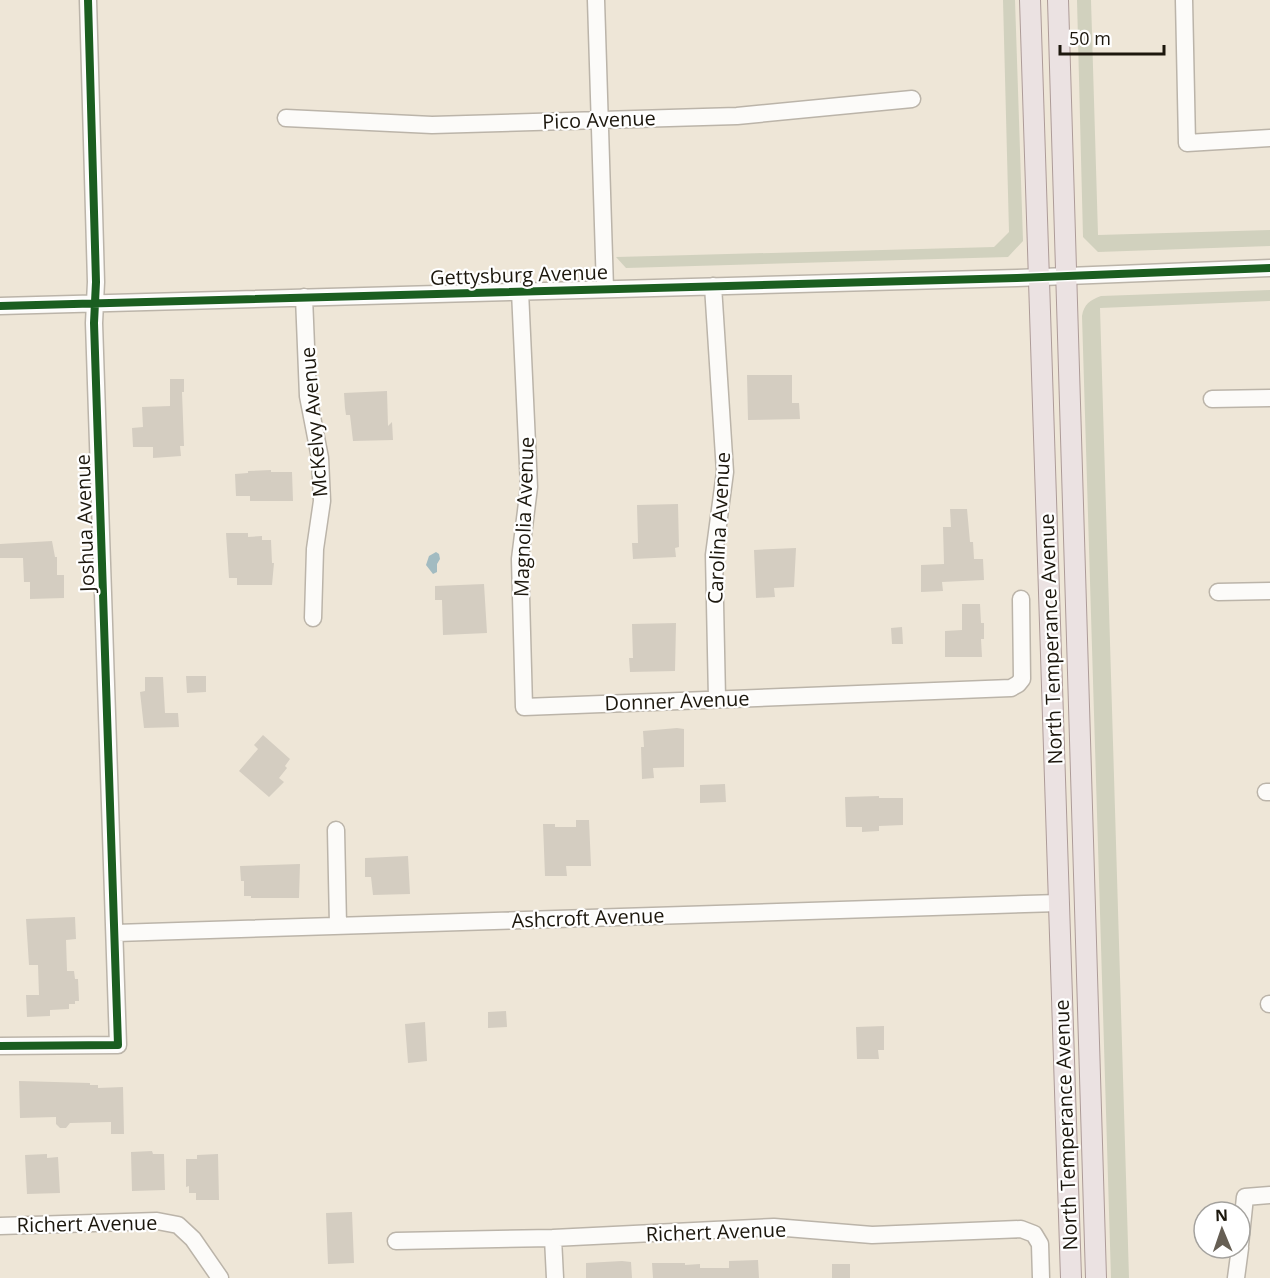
<svg xmlns="http://www.w3.org/2000/svg" width="1270" height="1278" viewBox="0 0 1270 1278" font-family="'Open Sans',sans-serif">
  <style>
    .green { fill: #d1d1be }
    .water { fill: #a2bbc1 }
    .building { fill: #d4cdc1 }
    .lines { fill: none; stroke-linecap: round; stroke-linejoin: round }
    .minor-casing { stroke: #bbb4a9; stroke-width: 19 }
    .major-casing { stroke: #ad9b98; stroke-width: 22 }
    .minor { stroke: #fcfbf9; stroke-width: 16 }
    .major { stroke: #ebe2e2; stroke-width: 20 }
    .cycleway-casing { stroke: #fff; stroke-width: 11 }
    .cycleway { stroke: #1b5e20; stroke-width: 8 }
    .labels { text-anchor: middle; stroke-width: 4.5; stroke-linejoin: round; paint-order: stroke }
    .street-label { font-size: 20px; fill: #1c170d; stroke: #fff }
  </style>
  <rect width="100%" height="100%" fill="#eee6d7"/>
  <path class="green" d="M1003,0H1015L1023,241L1008,257L626,268L616,257L994,247L1009,232Z
    M1077,0H1091L1098,235L1270,230V246L1098,252L1083,237Z
    M1270,290V301L1100,308L1129,1278H1111L1082,316C1084,304 1090,300 1101,296Z"/>
  <path class="water" d="M436,552L439,554L440,559L437,564V572L433,574L426,565L429,556Z"/>
  <path class="building" d="M747,375H792V403H799L800,419L748,420Z
    M170,379H184V392H182L184,446H180L181,456L153,458V447H133L132,428L143,427L142,407L170,406Z
    M387,391L388,426L392,422L393,440L353,441L350,415H346L345,408L344,393Z
    M271,470V472H292L293,501H250V496H236L235,474L248,473V471Z
    M678,504L679,547L675,548L676,557L633,559L632,543H638L637,505Z
    M950,509H967L970,542H973L974,559H983L984,580L942,582L943,591L921,592V565L944,564L943,527H951Z
    M226,533H248V537L262,536V540H271L272,563H274L272,585H237V578H229Z
    M52,541L55,557H57V575H64V598L30,599V582H24L23,558H0V544Z
    M796,548L794,587L774,588L775,597L756,598L754,550Z
    M484,584L487,633L443,635L442,600H435V586Z
    M962,604H980L981,623H984V639H981L982,657H945V631L962,630Z
    M676,623L675,671L630,672L629,658H633L632,624Z
    M902,627L903,644H892L891,628Z
    M186,676H206V692L187,693Z
    M145,677H163L165,713H178L179,727L144,728L140,692L145,691Z
    M677,728L684,729V767L653,768L654,778L642,779L641,747H644L643,731Z
    M263,735L290,759L285,766L287,768L279,778L284,782L269,797L239,771L258,749L254,745Z
    M725,784L726,802L700,803V785Z
    M879,796V798H903V825L879,826V831L862,832V827H846L845,797Z
    M576,820H589L591,866H566L567,876H545L543,824H555V827H576Z
    M408,856L410,894L373,895L371,877H365V858Z
    M300,864L299,898H251V896H244V881H241L240,866Z
    M75,917L76,939L66,940L67,971H74L75,979H78L79,1001H75V1004H69V1009L50,1010V1016L27,1017L26,995H39L38,965H29L26,919Z
    M506,1011L507,1027L488,1028V1012Z
    M425,1022L427,1061L408,1063L405,1024Z
    M884,1026V1050H878L879,1059H857L856,1027Z
    M19,1081L90,1083V1085H98V1088L123,1087L124,1134H111V1122L70,1123L66,1128H60L56,1124V1117L20,1118Z
    M152,1151L153,1154H164L165,1190L132,1191L131,1152Z
    M47,1154V1158L58,1157L60,1193L27,1194L25,1155Z
    M218,1154L219,1200H196V1193H189V1186L186,1187V1159H197V1155Z
    M352,1212L354,1263L328,1264L326,1213Z
    M758,1260L759,1278H653L652,1263H685V1265L700,1264V1268H729V1261Z
    M622,1261L631,1262L632,1278H586V1263Z
    M832,1264H850V1278H832Z"/>
  <g class="lines">
    <g class="minor-casing">
      <path id="minor" d="M596,0L605,289
        M1184,0L1187,143L1270,138
        M286,118L432,125L737,116L912,99
        M713,286L725,472L714,555L717,699
        M520,291L529,487L520,559L524,707L1011,688L1018,684L1022,679L1021,599
        M304,297L308,396L320,458L322,501L315,549L313,618
        M0,306L1017,278L1270,268
        M1212,399L1270,398
        M1218,592L1270,591
        M1266,792H1270
        M336,830L338,925
        M116,933L1059,903
        M1269,1004H1270
        M0,1046L118,1045L94,323L96,282L88,0
        M0,1226L157,1221L178,1225L193,1239L220,1278
        M553,1238L555,1278
        M396,1241L553,1238L774,1227L872,1235L1021,1229L1034,1234L1040,1244L1041,1278
        M1240,1245L1245,1197L1270,1195
        M1236,1278L1240,1248"/>
    </g>
    <g class="major-casing">
      <path id="major" d="M1030,0L1071,1278
        M1058,0L1096,1278"/>
    </g>
    <use href="#minor" class="minor"/>
    <use href="#major" class="major"/>
    <g class="cycleway-casing">
      <path id="cycleway" d="M0,306L1017,278L1270,268
        M0,1046L118,1045L94,323L96,282L88,0"/>
    </g>
    <use href="#cycleway" class="cycleway"/>
  </g>
  <g class="labels">
    <g class="street-label">
      <text transform="translate(599 120) rotate(-2)" y="7">Pico Avenue</text>
      <text transform="translate(519 275) rotate(-2)" y="7">Gettysburg Avenue</text>
      <text transform="translate(314 422) rotate(-95)" y="7">McKelvy Avenue</text>
      <text transform="translate(524 517) rotate(-88)" y="7">Magnolia Avenue</text>
      <text transform="translate(85 523) rotate(-92)" y="7">Joshua Avenue</text>
      <text transform="translate(719 528) rotate(-87)" y="7">Carolina Avenue</text>
      <text transform="translate(1051 639) rotate(-92)" y="7">North Temperance Avenue</text>
      <text transform="translate(677 701) rotate(-2)" y="7">Donner Avenue</text>
      <text transform="translate(588 918) rotate(-2)" y="7">Ashcroft Avenue</text>
      <text transform="translate(1066 1125) rotate(-92)" y="7">North Temperance Avenue</text>
      <text transform="translate(87 1224) rotate(-1)" y="7">Richert Avenue</text>
      <text transform="translate(716 1232) rotate(-2)" y="7">Richert Avenue</text>
    </g>
  </g>
  <g transform="translate(1222 1230) rotate(358)"><circle r="28" fill="#ffffff" stroke="#a4a29e" stroke-width="1.5"/>
  <path d="M0-4.5L10 22L0 15L-10 22Z" fill="#665f54"/>
  <text y="-9" font-size="16" font-weight="bold" text-anchor="middle" fill="#1c170d">N</text>
  </g>
  <path d="M1060 45v9h104v-9" fill="none" stroke="#1c170d" stroke-width="3"/>
  <text x="1069" y="45" font-size="18" fill="#1c170d" stroke="#ffffff" stroke-width="4.5" paint-order="stroke">50 m</text>
</svg>
